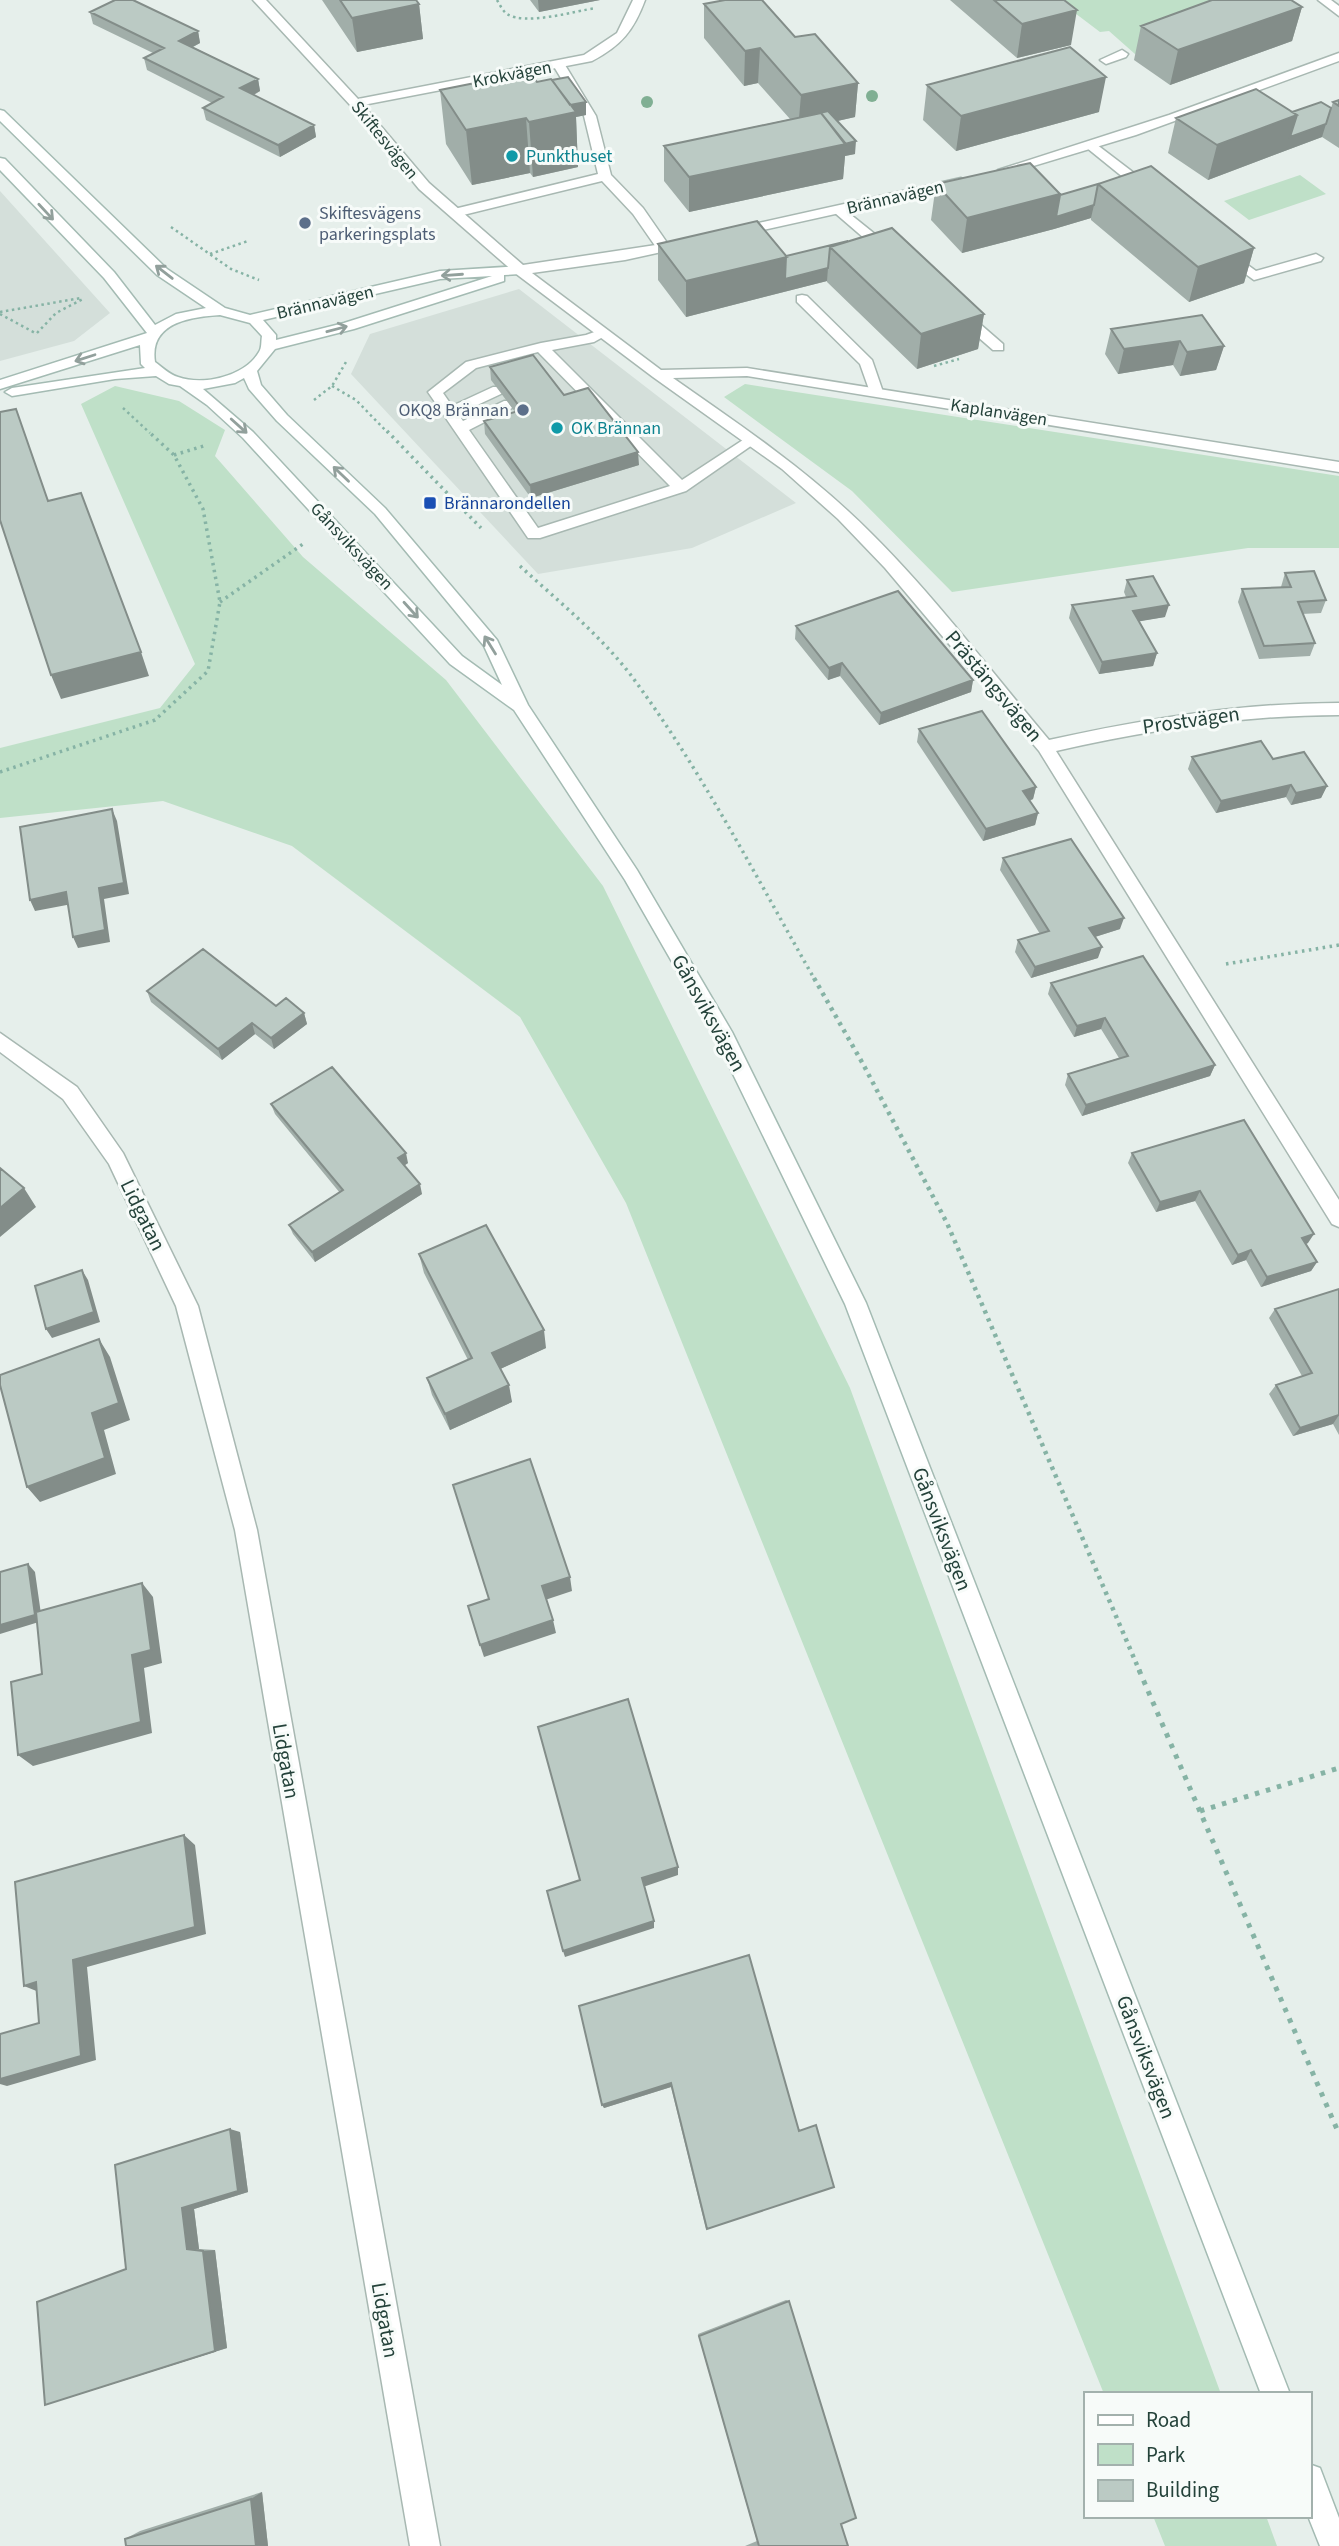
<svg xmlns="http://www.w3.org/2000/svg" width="1339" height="2546" viewBox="0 0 1339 2546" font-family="'Source Sans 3',sans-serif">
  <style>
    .built { fill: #d4dfda }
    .green { fill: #bfe0c8 }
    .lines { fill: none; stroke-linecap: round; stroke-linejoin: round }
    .lane-casing { stroke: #a8b8b2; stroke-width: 3 }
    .street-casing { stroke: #a8b8b2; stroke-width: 3 }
    .secondary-casing { stroke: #a4bbb3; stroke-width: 3 }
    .path-far3 { stroke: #86b3a5; stroke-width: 2.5; stroke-dasharray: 2.5 3.5; stroke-linecap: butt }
    .path-far2 { stroke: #86b3a5; stroke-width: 3.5; stroke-dasharray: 2.5 4.5; stroke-linecap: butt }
    .path-far1 { stroke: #86b3a5; stroke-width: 4.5; stroke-dasharray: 3.5 5; stroke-linecap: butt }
    .path { stroke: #86b3a5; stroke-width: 5; stroke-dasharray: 4.5 7; stroke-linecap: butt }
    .lane { fill: #fff; fill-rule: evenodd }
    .street { fill: #fff; fill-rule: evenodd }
    .secondary { fill: #fff; fill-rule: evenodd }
    .tree { fill: #80af93 }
    .wall { fill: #a1aea9 }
    .shaded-wall { fill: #838d89 }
    .building { fill: #bbcac4; stroke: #838d89; stroke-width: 2 }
    .oneway { stroke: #92a09c }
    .culture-dot { fill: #0f9aa8; stroke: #f7fbf9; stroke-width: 2.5 }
    .service-dot { fill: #5c6f8a; stroke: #f7fbf9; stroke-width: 2.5 }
    .transit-dot { fill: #1a4fb4; stroke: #f7fbf9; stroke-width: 2.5 }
    .labels { text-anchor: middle; stroke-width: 6; stroke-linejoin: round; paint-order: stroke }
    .far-street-label { font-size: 18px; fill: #24423a; stroke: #f7fbf9 }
    .far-culture-label { font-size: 18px; fill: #0d838f; stroke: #f7fbf9; text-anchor: start }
    .far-service-label { font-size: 18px; fill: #4e5e75; stroke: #f7fbf9; text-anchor: start }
    .far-transit-label { font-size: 18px; fill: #164399; stroke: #f7fbf9; text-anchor: start }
    .street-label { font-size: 21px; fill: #24423a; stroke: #f7fbf9 }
  </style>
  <rect width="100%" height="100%" fill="#e6efeb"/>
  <path class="built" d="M0,191L110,313L74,341L0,361Z
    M519,289L796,503L692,548L538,574L351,374L370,334Z"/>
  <path class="green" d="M1063,0H1213L1240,17L1135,54L1109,31L1100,32L1059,1Z
    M1300,175L1326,194L1249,220L1224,201Z
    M745,384L1339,476V548H1248L952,592L852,491L724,397Z
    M115,386L179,401L225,430L215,456L303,557L446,680L603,886L850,1388L1221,2394H1104L626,1203L520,1017L292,846L163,801L0,818V748L160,708L195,664L81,404Z
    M1153,2516H1266L1277,2546H1165Z"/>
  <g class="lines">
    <g class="lane-casing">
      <path id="lane" d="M1122,50L1128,54L1126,57L1106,64L1100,60Z
        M559,61L565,65L596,116L611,175L643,208L670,247L668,250H658L633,214L602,181L455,217L448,213L450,210L598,174L584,116L553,65Z
        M1092,141L1155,189V195H1145L1087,148L1086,145Z
        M840,206L896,251V257H886L835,213V207Z
        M1227,250L1256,271L1316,254L1323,258L1321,261L1254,280L1222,257V251Z
        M802,295L807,296L872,360L883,392L881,395H871L860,364L797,302V296Z
        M960,310L965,311L1003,344V350H993L955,317L953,314Z
        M603,329L610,333L594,342L552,350L682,480L746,438H756L758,441L686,491L540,538H528L428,392L466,362L541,343L586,335ZM538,352L670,486L538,528L469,430L514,407L516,404L514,401H504L463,421L458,414L503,393L505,390L503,387H493L452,406L443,393L476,368Z"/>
    </g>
    <g class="street-casing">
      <path id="street" d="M253,0H266L358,99L584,55L617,33L633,0H645C634,30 621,46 592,61L363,105L429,183L523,265L689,240V246L625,260L532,273L661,370L747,368L1339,462V472L747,376L673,378C733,420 794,461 848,511C922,579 984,663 1049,740C1145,719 1240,703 1339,703V715C1243,715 1150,730 1056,751L1339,1200V1227L1332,1224L1039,751L885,568L838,519L782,469L653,377L515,273L419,189L351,106Z
        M1318,0H1331L1339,6V16Z
        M1339,53V61L1136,135L1010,173H1000L998,170L1169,115Z
        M961,178L968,182L966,185L732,237L725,233L732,229Z
        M0,1033L77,1087L123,1153L198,1306L257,1530L440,2546H410L235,1530L176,1306L109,1164L63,1099L0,1052Z"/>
    </g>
    <g class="secondary-casing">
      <path id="secondary" d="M0,110L4,111L167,269L225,308L250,315L440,271L520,266L527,270L520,274L504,275V281L354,329L275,349L257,371L261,385L287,415L385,508L497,640L528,705L637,870L732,1032L866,1303L1290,2394H1261L845,1304L714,1035L625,880L514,710L450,664L243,438L207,405L180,386L169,384L156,376L115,379L12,396L5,392L12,388L145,368L141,364L140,345L0,389V380L147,333L104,278L0,170V158L5,159L114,272L155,325L176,314L206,308L157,275L0,121ZM492,276L344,323L276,340V335L263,320L440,279ZM220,315L250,323L262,336C261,341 262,348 259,352C245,376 204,386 178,377C170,375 162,367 155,362C149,323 189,317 220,315ZM244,378L249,389L277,421L375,514L484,646L502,685L462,656L253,432L203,389L235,383Z
        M1309,2464L1320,2468L1339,2518V2546H1320L1308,2516Z"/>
    </g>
    <path class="path-far3" d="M497,0C500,5 502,10 507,14C525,26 575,11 596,8
      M171,227L231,269L259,280
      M210,254L248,241
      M0,312L81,298
      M0,314L37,334
      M37,333L56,313L83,299
      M934,366L959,359
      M332,386L356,400L388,433
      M314,400L332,386L346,362
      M123,408L150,433"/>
    <path class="path-far2" d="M387,431L481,528
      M174,455L207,445
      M520,566C557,600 599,634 630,674C701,769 756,877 815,980
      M220,602L303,544
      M0,772L155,720L208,671L220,602L203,509L174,455L148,431
      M1226,964L1339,945"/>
    <path class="path-far1" d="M814,978L863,1064L947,1223L1140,1672"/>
    <path class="path" d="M1139,1670L1339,2134
      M1200,1811L1339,1768"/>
    <use href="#lane" class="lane"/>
    <use href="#street" class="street"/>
    <use href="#secondary" class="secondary"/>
  </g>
  <g class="tree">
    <circle cx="872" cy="96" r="6"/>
    <circle cx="647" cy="102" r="6"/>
  </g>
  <path class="wall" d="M322,0H416L419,4L423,39L357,52Z
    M530,0H600L539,12Z
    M950,0H1064L1071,45L1017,58Z
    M704,4L795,37L858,83L855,117L837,121L855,154L845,156L843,179L689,212L664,181V146L790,119L758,83L744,86L704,38Z
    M1302,7L1292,41L1170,85L1134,60L1141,26Z
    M90,12L198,31L200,43L193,47L258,79L260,91L254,95L314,125L316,137L280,157L206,120L203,108L212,103L147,70L144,58L153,53L93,24Z
    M537,82L586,102V115L576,117L578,167L533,177L530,173L472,185L446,144L440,90Z
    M927,85L1099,112L956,151L923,120Z
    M1339,100V148L1322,137L1208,180L1168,153L1176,118L1292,112L1331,108L1333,102Z
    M936,184L1060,195L1099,184L1254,248L1244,283L1189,302L1091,220V218L1054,229L962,253L931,220Z
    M848,241L984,314L978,349L917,369L827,282V281L686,317L658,280V244L786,256Z
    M1111,329L1224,346L1216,370L1180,376L1173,365L1118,374L1105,354Z
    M490,367L564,395L639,465L531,498L485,434L484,421L515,412L491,380Z
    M1285,573L1326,600L1321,613L1302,614L1315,643L1310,656L1259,659L1238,602L1242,589L1281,587Z
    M1127,580L1165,617L1139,621L1157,653L1153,666L1099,674L1069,618L1072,605L1126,597L1124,592Z
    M796,626L973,680L971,692L879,725L840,676L828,680L795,639Z
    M919,729L1036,787L1033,799L1030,801L1038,813L1035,825L983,841L917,742Z
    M1192,757L1273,759L1327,786L1321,798L1291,805L1286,797L1216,813L1188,769Z
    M1003,858L1120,929L1095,937L1098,958L1031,978L1015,952L1018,940L1040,934L1000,870Z
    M1051,983L1215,1065L1210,1076L1082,1116L1065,1085L1068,1074L1119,1058L1101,1029L1074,1037L1048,994Z
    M147,991L276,1006L304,1013L307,1024L274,1049L255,1034L222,1060L151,1002Z
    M271,1104L408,1163L404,1166L422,1194L315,1262L293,1234L289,1225L340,1193L275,1114Z
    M1132,1153L1308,1243L1306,1244L1317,1262L1311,1271L1261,1287L1246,1260L1232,1265L1195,1201L1156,1212L1128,1163Z
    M419,1254L546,1348L500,1369L512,1402L450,1430L432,1395L427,1378L468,1360L424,1273Z
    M1339,1289V1435L1333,1424L1293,1436L1269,1394L1276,1385L1302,1376L1269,1318L1275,1309Z
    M579,2006L799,2131L834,2187L706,2229L671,2087L604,2108Z
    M240,2132L248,2192L194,2209L199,2249L215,2250L227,2348L45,2405L126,2269Z
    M786,2300L789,2301L841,2524L848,2546H745L757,2541L698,2334Z
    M262,2492L268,2546L125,2539L140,2531Z"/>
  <path class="shaded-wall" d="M538,0H600L539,12Z
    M419,4L423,39L357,52L352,18Z
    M1302,7L1292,41L1170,85L1178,50Z
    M1077,10L1071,45L1017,58L1022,24Z
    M198,31L200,43L181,53L179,41Z
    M760,48L758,83L744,86L745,51Z
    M1106,77L1099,112L956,151L961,116Z
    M258,79L260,91L242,101L240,88Z
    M858,83L855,117L798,130L801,95Z
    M586,102V115L576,117L578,167L533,177L529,122L526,118L530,173L472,185L466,130L506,119Z
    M1297,115L1326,124L1322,137L1208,180L1217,145Z
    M314,125L316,137L280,157L278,145Z
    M856,141L855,154L845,156L843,179L689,212V177Z
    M1060,194L1094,205L1091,218L1054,229L962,253L967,218Z
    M1254,248L1244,283L1189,302L1198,267Z
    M787,257L828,268L827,281L686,317V281Z
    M984,314L978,349L917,369L921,334Z
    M1180,341L1173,365L1118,374L1124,349Z
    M1224,346L1216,370L1180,376L1187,352Z
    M638,452L639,465L531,498L530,485Z
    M1169,605L1165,617L1130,623L1133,611Z
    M141,652L149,676L61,699L51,675Z
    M1157,653L1153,666L1099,674L1102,662Z
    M842,663L840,676L828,680L829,668Z
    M973,680L971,692L879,725L881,713Z
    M1291,785L1286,797L1216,813L1221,801Z
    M1327,786L1321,798L1291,805L1296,793Z
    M1036,787L1033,799L1021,803L1023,791Z
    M112,809L117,821L129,894L104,899L110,942L78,948L73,937L99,888Z
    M1038,813L1035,825L983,841L986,829Z
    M66,892L72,904L35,911L30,900Z
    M1124,918L1120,929L1085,940L1089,928Z
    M1102,947L1098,958L1031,978L1035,967Z
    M304,1013L307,1024L274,1049L271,1038Z
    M1105,1018L1101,1029L1074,1037L1077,1026Z
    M252,1023L255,1034L222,1060L218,1049Z
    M1215,1065L1210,1076L1082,1116L1086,1105Z
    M406,1153L408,1163L400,1168L398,1158Z
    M420,1184L422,1194L315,1262L312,1252Z
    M24,1188L36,1207L0,1237V1208Z
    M1200,1191L1195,1201L1156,1212L1160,1202Z
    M1314,1234L1308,1243L1296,1248L1302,1238Z
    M1251,1250L1246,1260L1232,1265L1238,1255Z
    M1317,1262L1311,1271L1261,1287L1267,1277Z
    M82,1270L88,1280L100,1322L52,1338L46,1329Z
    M544,1330L546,1348L496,1371L492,1353Z
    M99,1339L110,1357L130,1420L104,1430L116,1474L40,1502L27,1487L92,1413Z
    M509,1385L512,1402L450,1430L445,1414Z
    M1339,1415L1333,1424L1293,1436L1300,1428Z
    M28,1564L35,1572L42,1621L0,1634V1625Z
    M570,1577L572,1591L545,1600L542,1586Z
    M142,1583L153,1597L162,1663L144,1668L152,1733L33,1766L18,1755L132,1655Z
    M553,1620L556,1633L484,1657L480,1645Z
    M184,1835L195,1845L206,1934L87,1967L96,2060L7,2086L0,2084V2079L81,2056L73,1960Z
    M678,1867V1875L643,1887L642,1878Z
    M654,1921V1928L565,1957L563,1951Z
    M36,1982L39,1992L24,1986Z
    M671,2083V2087L604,2108L602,2105Z
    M230,2129L240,2132L248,2192L194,2209L199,2249H187L182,2208Z
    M215,2250L227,2348L45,2405L203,2251Z
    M262,2492L268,2546H256L251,2499Z"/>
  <path class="building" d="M115,0H133L198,31L179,41L258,79L240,88L314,125L278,145L203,108L223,97L144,58L164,48L90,12Z
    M340,0H416L419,4L352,18Z
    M725,0H762L795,37L815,34L858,83L801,95L760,48L745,51L704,4Z
    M994,0H1064L1077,10L1022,24Z
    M1212,0H1291L1302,7L1178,50L1141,26Z
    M1070,47L1106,77L961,116L927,85Z
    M530,72L537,82L551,79L576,112L529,122L526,118L466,130L440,90Z
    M568,77L586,102L570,105L552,80Z
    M1256,89L1297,115L1217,145L1176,118Z
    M1339,100V106L1333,102Z
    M1321,102L1331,108L1326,124L1290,137L1297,115L1292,112Z
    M828,111L856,141L845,144L821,113L807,116Z
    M821,113L846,144L689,177L664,146Z
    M1030,163L1060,194L967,218L936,184Z
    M1151,166L1254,248L1198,267L1098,184Z
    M1098,184L1094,205L1056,217L1060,195Z
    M757,221L787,257L686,281L658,244Z
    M892,228L984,314L921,334L830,247Z
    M848,241L830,247L828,268L785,279L786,256Z
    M1202,315L1224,346L1187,352L1180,341L1124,349L1111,329Z
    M533,355L564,395L588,388L638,452L530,485L484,421L522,410L490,367Z
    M16,409L48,501L81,493L141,652L51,675L0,520V412Z
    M1314,571L1326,600L1298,602L1315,643L1264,646L1242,589L1291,587L1285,573Z
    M1153,576L1169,605L1133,611L1157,653L1102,662L1072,605L1136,596L1127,580Z
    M898,591L973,680L881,713L842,663L829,668L796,626Z
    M982,711L1036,787L1023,791L1038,813L986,829L919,729Z
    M1261,741L1273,759L1304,752L1327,786L1296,793L1291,785L1221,801L1192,757Z
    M112,809L124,883L99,888L105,930L73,937L66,892L30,900L20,827Z
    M1071,839L1124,918L1089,928L1102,947L1035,967L1018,940L1049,931L1003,858Z
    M203,949L276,1006L286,998L304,1013L271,1038L252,1023L218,1049L147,991Z
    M1143,956L1215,1065L1086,1105L1068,1074L1128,1056L1105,1018L1077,1026L1051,983Z
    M332,1067L406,1153L398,1158L420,1184L312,1252L289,1225L343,1190L271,1104Z
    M1244,1120L1314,1234L1302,1238L1317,1262L1267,1277L1251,1250L1238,1255L1200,1191L1160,1202L1132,1153Z
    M0,1168L24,1188L0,1208Z
    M486,1225L544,1330L492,1353L509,1385L445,1414L427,1378L472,1358L419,1254Z
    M82,1270L94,1312L46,1329L35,1286Z
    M1339,1289V1415L1300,1428L1276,1385L1312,1373L1275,1309Z
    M99,1339L119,1403L92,1413L105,1458L27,1487L0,1385V1375Z
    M530,1459L570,1577L542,1586L553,1620L480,1645L468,1606L489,1599L453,1485Z
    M28,1564L35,1615L0,1625V1572Z
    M142,1583L151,1650L132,1655L141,1722L18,1755L11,1682L42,1674L36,1612Z
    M628,1699L678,1867L642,1878L654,1921L563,1951L547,1891L580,1880L538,1727Z
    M184,1835L195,1927L73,1960L81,2056L0,2079V2034L39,2023L36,1982L24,1986L15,1882Z
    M749,1955L799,2131L816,2125L834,2187L707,2229L671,2083L602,2105L579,2006Z
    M230,2129L238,2191L182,2208L187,2249L203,2251L215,2351L45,2405L37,2302L126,2269L115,2165Z
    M789,2301L856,2518L841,2524L848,2546H759L699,2336Z
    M251,2499L256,2546H126L125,2539Z"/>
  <defs><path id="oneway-shaft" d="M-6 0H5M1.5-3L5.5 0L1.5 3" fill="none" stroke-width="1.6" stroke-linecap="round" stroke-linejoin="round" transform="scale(1.75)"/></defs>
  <g class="oneway">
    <use href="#oneway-shaft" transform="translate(46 212) rotate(47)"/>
    <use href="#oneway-shaft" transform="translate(164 272) rotate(-142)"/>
    <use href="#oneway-shaft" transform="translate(452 275) rotate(176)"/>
    <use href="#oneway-shaft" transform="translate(337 329) rotate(-15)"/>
    <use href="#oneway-shaft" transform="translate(85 358) rotate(162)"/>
    <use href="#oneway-shaft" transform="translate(239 426) rotate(42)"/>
    <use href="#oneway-shaft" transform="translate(341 474) rotate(-136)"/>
    <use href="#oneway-shaft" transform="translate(411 610) rotate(48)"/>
    <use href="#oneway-shaft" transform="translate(490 645) rotate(-122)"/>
  </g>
  <g class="culture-dot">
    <circle cx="512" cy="156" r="7"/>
    <circle cx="557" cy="428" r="7"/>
  </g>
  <g class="service-dot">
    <circle cx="305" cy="223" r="7"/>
    <circle cx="523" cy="410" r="7"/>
  </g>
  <rect class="transit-dot" x="423" y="496" width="14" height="14" rx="3.5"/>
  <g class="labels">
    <g class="far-street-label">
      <text transform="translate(512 74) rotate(-11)" y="6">Krokvägen</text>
      <text transform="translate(385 140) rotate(51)" y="6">Skiftesvägen</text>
      <text transform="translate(895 197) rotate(-13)" y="6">Brännavägen</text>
      <text transform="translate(325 302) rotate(-13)" y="6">Brännavägen</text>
      <text transform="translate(999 412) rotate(9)" y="6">Kaplanvägen</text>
      <text transform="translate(352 546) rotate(47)" y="6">Gånsviksvägen</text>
    </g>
    <g class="far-culture-label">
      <text x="526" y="162">Punkthuset</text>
      <text x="571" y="434">OK Brännan</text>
    </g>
    <g class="far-service-label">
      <text x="319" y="219">Skiftesvägens<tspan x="319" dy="21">parkeringsplats</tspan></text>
      <text x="509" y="416" text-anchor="end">OKQ8 Brännan</text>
    </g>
    <g class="far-transit-label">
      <text x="444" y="509">Brännarondellen</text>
    </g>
    <g class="street-label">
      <text transform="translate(994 686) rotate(50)" y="7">Prästängsvägen</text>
      <text transform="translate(1191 720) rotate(-8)" y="7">Prostvägen</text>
      <text transform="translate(709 1013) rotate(61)" y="7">Gånsviksvägen</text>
      <text transform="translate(143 1215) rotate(64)" y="7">Lidgatan</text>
      <text transform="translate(942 1529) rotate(69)" y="7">Gånsviksvägen</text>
      <text transform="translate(286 1761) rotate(80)" y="7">Lidgatan</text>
      <text transform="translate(1146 2057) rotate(69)" y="7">Gånsviksvägen</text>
      <text transform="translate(385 2320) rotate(80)" y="7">Lidgatan</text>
    </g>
  </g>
  <rect x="1084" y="2392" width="228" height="126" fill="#f7fbf9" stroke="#a3b1ad" stroke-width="2"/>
  <rect x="1098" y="2415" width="35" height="10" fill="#ffffff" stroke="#a3b1ad" stroke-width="2"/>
  <text x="1146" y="2427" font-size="21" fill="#24423a">Road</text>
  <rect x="1098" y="2444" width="35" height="21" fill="#bfe0c8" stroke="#a3b1ad" stroke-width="2"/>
  <text x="1146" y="2462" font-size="21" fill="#24423a">Park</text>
  <rect x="1098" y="2480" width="35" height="21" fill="#bbcac4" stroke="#a3b1ad" stroke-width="2"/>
  <text x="1146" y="2497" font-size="21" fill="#24423a">Building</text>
</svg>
